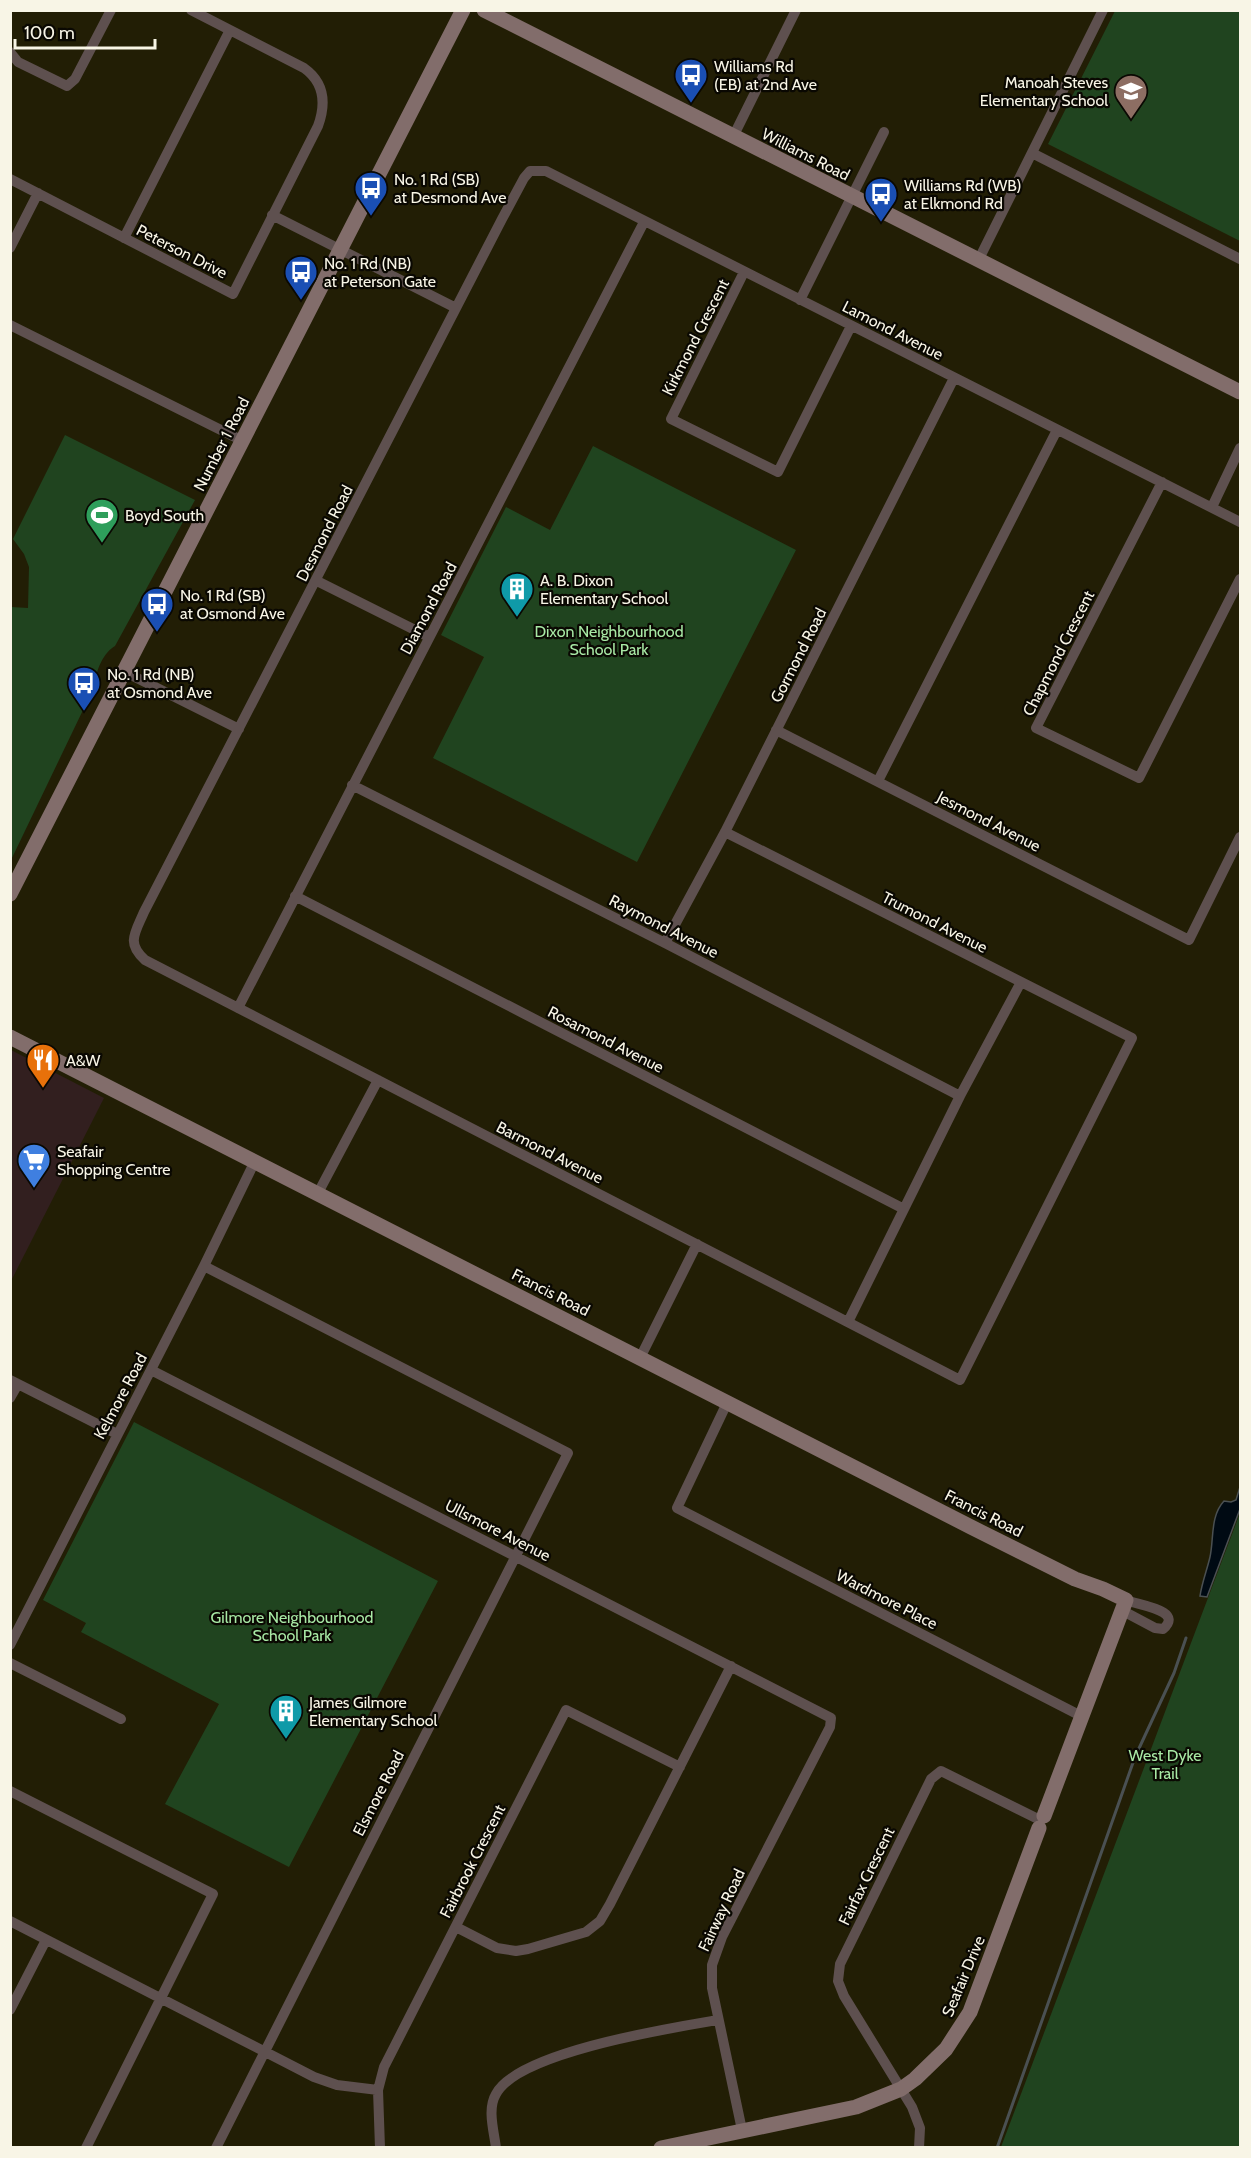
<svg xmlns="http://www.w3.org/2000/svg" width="1251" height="2158" viewBox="0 0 1251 2158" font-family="Cabin,sans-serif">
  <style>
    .commercial { fill: #321f1f }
    .green { fill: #20441f }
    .water { fill: #000a13; stroke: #4a5052; stroke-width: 1.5 }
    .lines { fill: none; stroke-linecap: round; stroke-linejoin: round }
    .stream { stroke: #4a5052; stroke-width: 3 }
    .street { stroke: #5e504f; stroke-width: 10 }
    .secondary { stroke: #826d6b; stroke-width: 15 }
    .labels { text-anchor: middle; stroke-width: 4.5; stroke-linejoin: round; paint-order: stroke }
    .poi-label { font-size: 16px; fill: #f8f5e6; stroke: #0a0802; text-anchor: start }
    .street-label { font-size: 16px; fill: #f8f5e6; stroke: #0a0802 }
    .park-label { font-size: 16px; fill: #a8e9a5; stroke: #0a0802 }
  </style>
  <rect width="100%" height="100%" fill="#221e05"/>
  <path class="commercial" d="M11,1050L104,1098L11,1281Z"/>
  <path class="green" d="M1115,11H1240V241L1048,144Z
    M65,435L195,500L115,646C104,652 95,671 96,683L11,860V607L28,608L29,567L24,554L13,539Z
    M593,446L796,550L637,862L433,758L484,657L441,635L506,507L550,530Z
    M134,1422L438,1581L289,1867L165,1804L219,1704L81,1632L86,1623L43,1600Z
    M1240,1513V2147H1001Z"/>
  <path class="water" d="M1240,1487V1509L1207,1597L1200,1596C1202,1582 1207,1570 1210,1557C1214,1539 1210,1516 1224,1501L1231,1502L1236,1500Z"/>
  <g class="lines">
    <path class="stream" d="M997,2148L1135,1757L1174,1673L1186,1638"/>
    <path class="street" d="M10,52L18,62L67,86L75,79L111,10
      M733,137L796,10
      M1032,153L1240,259
      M10,179L233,294L318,126C326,104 325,83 304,68L191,10
      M272,215L456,308
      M124,238L230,30
      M10,248L38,193
      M978,261L1103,10
      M744,272L671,419L778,472L851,326
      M800,300L884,132
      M10,325L243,441
      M1162,482L1036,728L1139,778L1240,579
      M1212,507L1240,448
      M317,581L429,637
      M125,672L239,729
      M776,730L1189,940L1240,837
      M878,781L1057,430
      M352,785L665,943L960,1096
      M725,832L1132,1038L960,1380L145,960C126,943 135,933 144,912L502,219L524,178L530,171H546L1240,522
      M295,896L904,1209
      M665,943L725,832L954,378
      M238,1008L644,222
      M318,1193L378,1080
      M204,1266L568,1453L216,2148
      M848,1322L960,1096L1021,982
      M640,1358L697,1244
      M151,1370L831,1718L830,1727L722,1937L712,1965V1988L742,2130
      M10,1380L117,1434
      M10,1398L18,1384
      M727,1403L677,1508L1083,1717
      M1123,1611L1155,1628L1163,1629C1185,1610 1137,1605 1126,1600
      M10,1645L204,1266L255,1161
      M10,1663L121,1719
      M10,1791L213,1894L86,2148
      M10,1921L314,2077L337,2085L378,2090
      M456,1927L497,1948L516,1951L528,1949L586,1932L600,1921L610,1904L731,1666
      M10,2010L46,1940
      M380,2148L378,2090L384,2067L566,1710L680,1767
      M496,2148C494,2131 487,2109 496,2094C518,2052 671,2028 718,2020
      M919,2148L920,2128L912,2107L844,1996L838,1981L840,1964L931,1779L941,1771L1036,1818"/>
    <path class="secondary" d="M484,10L1240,392
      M10,894L463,10
      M10,1037L971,1527L1075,1579L1103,1589L1126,1600L1044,1816
      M661,2148L856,2107L901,2089L915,2079L946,2049L970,2012L1039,1828"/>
  </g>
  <defs>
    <g id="bus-pin" transform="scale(1.725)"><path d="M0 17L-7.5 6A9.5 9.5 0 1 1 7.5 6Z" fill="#1a4fb4" stroke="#0a0802"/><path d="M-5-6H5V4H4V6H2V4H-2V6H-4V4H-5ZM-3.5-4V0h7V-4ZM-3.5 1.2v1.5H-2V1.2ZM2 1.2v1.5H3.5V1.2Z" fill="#fff"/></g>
    <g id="school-pin" transform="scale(1.725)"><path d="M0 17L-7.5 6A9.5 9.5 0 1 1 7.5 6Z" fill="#8d6e63" stroke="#0a0802"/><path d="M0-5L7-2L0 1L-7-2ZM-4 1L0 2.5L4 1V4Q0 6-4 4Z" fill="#fff"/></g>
    <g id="stadium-pin" transform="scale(1.725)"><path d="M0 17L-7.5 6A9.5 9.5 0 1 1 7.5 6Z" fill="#2e9e5b" stroke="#0a0802"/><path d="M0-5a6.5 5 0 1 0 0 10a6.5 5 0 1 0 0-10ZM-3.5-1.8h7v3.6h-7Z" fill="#fff"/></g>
    <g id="building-pin" transform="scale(1.725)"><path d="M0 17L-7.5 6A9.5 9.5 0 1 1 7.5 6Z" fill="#0f9aa8" stroke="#0a0802"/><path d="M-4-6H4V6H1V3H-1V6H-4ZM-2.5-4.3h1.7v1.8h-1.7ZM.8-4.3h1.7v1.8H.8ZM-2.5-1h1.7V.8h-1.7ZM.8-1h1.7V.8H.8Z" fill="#fff"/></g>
    <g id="restaurant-pin" transform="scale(1.725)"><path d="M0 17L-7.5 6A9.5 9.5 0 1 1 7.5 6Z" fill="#e8710a" stroke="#0a0802"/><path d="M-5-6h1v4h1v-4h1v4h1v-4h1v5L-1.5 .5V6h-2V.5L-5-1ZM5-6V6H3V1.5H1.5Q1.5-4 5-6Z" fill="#fff"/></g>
    <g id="supermarket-pin" transform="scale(1.725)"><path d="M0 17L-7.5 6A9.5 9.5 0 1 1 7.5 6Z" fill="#3f7fe0" stroke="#0a0802"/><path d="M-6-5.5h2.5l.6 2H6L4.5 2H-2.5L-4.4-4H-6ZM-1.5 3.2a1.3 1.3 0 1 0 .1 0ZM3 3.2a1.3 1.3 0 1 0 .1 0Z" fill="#fff"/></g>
  </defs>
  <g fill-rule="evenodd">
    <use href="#bus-pin" x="691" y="75"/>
    <use href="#school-pin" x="1131" y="91"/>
    <use href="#bus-pin" x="371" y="188"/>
    <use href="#bus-pin" x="881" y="194"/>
    <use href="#bus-pin" x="301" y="272"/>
    <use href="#stadium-pin" x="102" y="515"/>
    <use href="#building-pin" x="517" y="589"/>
    <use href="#bus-pin" x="157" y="604"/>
    <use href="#bus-pin" x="84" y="683"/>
    <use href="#restaurant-pin" x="43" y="1060"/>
    <use href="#supermarket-pin" x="34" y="1160"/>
    <use href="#building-pin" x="286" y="1711"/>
  </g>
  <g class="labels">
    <g class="poi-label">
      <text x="714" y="72">Williams Rd<tspan x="714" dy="18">(EB) at 2nd Ave</tspan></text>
      <text x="1108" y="88" text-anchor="end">Manoah Steves<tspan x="1108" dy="18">Elementary School</tspan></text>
      <text x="394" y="185">No. 1 Rd (SB)<tspan x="394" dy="18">at Desmond Ave</tspan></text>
      <text x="904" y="191">Williams Rd (WB)<tspan x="904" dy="18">at Elkmond Rd</tspan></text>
      <text x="324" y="269">No. 1 Rd (NB)<tspan x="324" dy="18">at Peterson Gate</tspan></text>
      <text x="125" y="521">Boyd South</text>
      <text x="540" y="586">A. B. Dixon<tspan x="540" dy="18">Elementary School</tspan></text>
      <text x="180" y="601">No. 1 Rd (SB)<tspan x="180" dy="18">at Osmond Ave</tspan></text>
      <text x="107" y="680">No. 1 Rd (NB)<tspan x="107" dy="18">at Osmond Ave</tspan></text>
      <text x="66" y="1066">A&amp;W</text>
      <text x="57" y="1157">Seafair<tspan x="57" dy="18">Shopping Centre</tspan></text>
      <text x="309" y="1708">James Gilmore<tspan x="309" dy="18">Elementary School</tspan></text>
    </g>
    <g class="street-label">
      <text transform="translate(806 154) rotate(27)" y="6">Williams Road</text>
      <text transform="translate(182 251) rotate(27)" y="6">Peterson Drive</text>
      <text transform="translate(893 330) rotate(27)" y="6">Lamond Avenue</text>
      <text transform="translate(695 337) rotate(-63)" y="6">Kirkmond Crescent</text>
      <text transform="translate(221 444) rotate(-63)" y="6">Number 1 Road</text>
      <text transform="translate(324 533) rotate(-63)" y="6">Desmond Road</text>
      <text transform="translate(428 608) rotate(-62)" y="6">Diamond Road</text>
      <text transform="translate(1058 653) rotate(-63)" y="6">Chapmond Crescent</text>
      <text transform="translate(798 655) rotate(-63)" y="6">Gormond Road</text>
      <text transform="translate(989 821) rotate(27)" y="6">Jesmond Avenue</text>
      <text transform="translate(935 922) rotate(27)" y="6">Trumond Avenue</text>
      <text transform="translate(664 926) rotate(27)" y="6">Raymond Avenue</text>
      <text transform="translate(606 1039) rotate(27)" y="6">Rosamond Avenue</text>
      <text transform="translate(550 1152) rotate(27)" y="6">Barmond Avenue</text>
      <text transform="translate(551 1292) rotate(27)" y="6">Francis Road</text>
      <text transform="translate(120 1396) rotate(-62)" y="6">Kelmore Road</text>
      <text transform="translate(984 1513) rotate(27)" y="6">Francis Road</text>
      <text transform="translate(498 1530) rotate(27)" y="6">Ullsmore Avenue</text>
      <text transform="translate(887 1599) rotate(27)" y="6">Wardmore Place</text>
      <text transform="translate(378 1793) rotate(-63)" y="6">Elsmore Road</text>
      <text transform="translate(472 1861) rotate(-63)" y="6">Fairbrook Crescent</text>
      <text transform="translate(866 1876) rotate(-64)" y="6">Fairfax Crescent</text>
      <text transform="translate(721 1910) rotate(-65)" y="6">Fairway Road</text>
      <text transform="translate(963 1976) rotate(-67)" y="6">Seafair Drive</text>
    </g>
    <g class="park-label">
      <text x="609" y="637">Dixon Neighbourhood<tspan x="609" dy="18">School Park</tspan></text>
      <text x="292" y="1623">Gilmore Neighbourhood<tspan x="292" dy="18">School Park</tspan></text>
      <text x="1165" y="1761">West Dyke<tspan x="1165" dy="18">Trail</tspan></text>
    </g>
  </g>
  <rect width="1251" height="2158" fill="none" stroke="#f8f5e6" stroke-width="24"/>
  <path d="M15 39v9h140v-9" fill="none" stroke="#f8f5e6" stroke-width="3"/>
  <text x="24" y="39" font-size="18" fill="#f8f5e6" stroke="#0a0802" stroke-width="4.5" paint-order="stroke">100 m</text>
</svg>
